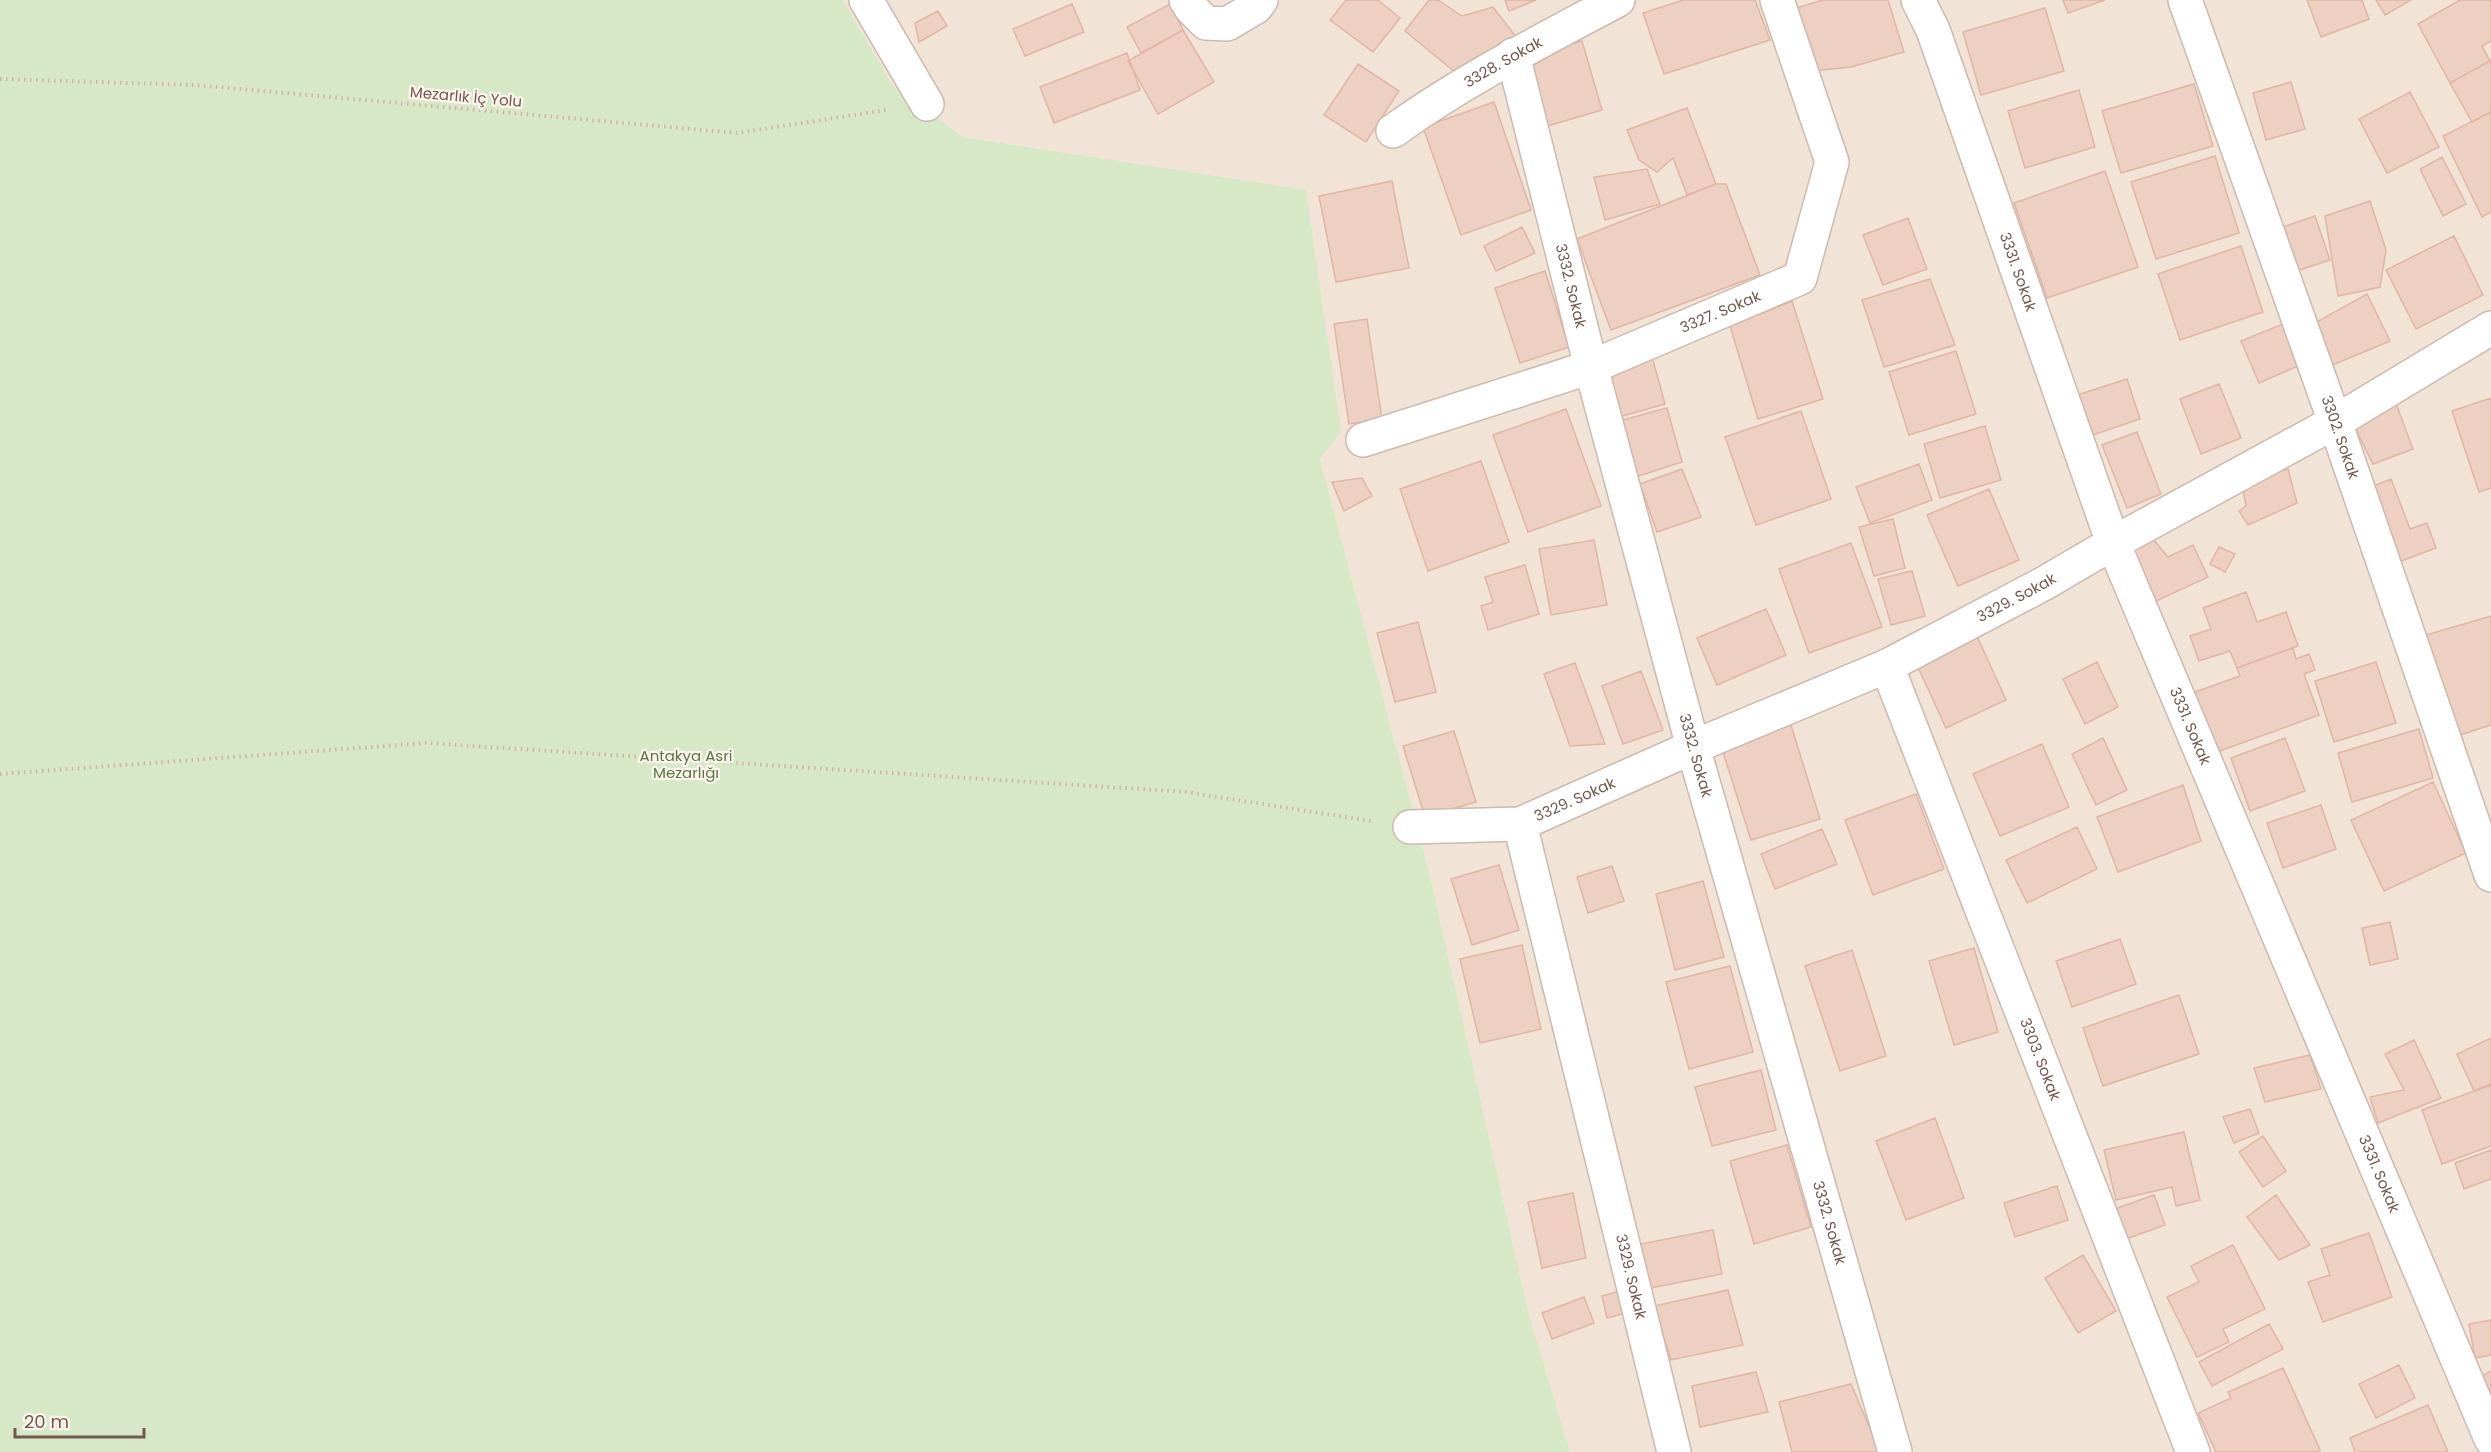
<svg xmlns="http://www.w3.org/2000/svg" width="2491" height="1452" viewBox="0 0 2491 1452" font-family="Poppins,sans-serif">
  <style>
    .residential { fill: #f2e3d7 }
    .green { fill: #d7e8c7 }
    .building { fill: #eed0c2; stroke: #e0b5a3; stroke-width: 1.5 }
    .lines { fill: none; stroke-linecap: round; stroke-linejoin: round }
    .minor-casing { stroke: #ccb9af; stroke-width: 36 }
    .path { stroke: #d3b3a5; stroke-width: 4; stroke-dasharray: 1.5 4.5; stroke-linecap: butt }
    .minor { stroke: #fff; stroke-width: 33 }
    .labels { text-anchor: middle; stroke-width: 4.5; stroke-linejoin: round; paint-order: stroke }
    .street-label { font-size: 15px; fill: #73584e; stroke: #fef6ee }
    .park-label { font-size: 15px; fill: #597846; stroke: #fef6ee }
  </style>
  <rect width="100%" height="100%" fill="#fbf2e8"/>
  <path class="residential" d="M843,0H2491V1452H1570L1529,1315L1429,871L1320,459L1306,191L963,137L893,86Z"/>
  <path class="green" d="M0,0H843L893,86L963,137L1306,190L1341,432L1320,459L1429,871L1529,1315L1570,1452H0Z"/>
  <path class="building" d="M1346,0H1378L1400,18L1373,52L1330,20Z
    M1429,0H1438L1462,16L1493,7L1517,38L1455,72L1405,31Z
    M1505,0H1536L1509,11Z
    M1683,0H1755L1770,40L1664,74L1643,13Z
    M1823,0H1888L1904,52L1851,67L1813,71L1793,9Z
    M2063,0H2105L2068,13Z
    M2307,0H2362L2369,19L2321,37Z
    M2376,0H2411L2385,15Z
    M2460,0H2491V41L2482,46L2490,61L2450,83L2418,24Z
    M1072,4L1084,32L1025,56L1013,29Z
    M1170,4L1183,30L1141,53L1127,27Z
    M2045,8L2064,71L1981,95L1963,32Z
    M938,11L947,26L919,42L915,23Z
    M1183,30L1214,82L1158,114L1128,61Z
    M1582,41L1602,110L1544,127L1524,58Z
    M1127,53L1140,90L1054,123L1040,87Z
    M2491,60V112L2472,122L2450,83Z
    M1358,64L1399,91L1366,142L1324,115Z
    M2291,82L2305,129L2266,140L2253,93Z
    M2194,84L2213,146L2121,173L2102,111Z
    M2079,90L2095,147L2025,168L2008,111Z
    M2410,92L2439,147L2387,173L2359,119Z
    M1494,102L1531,210L1461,235L1423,127Z
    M1687,108L1716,184L1687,195L1673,158L1657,172L1639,160L1627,130Z
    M2491,112V212L2482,217L2443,136Z
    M2215,156L2239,233L2156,259L2131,182Z
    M2442,157L2466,204L2443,216L2420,169Z
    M1647,169L1660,204L1605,220L1594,177Z
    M2105,171L2138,267L2047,298L2014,203Z
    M1392,181L1409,268L1336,282L1319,196Z
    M1716,184H1726L1760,275L1611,330L1577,239Z
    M2370,201L2386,250L2380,287L2338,296L2325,216Z
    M2315,216L2330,260L2294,272L2280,228Z
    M1908,218L1927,269L1883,285L1863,235Z
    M1522,227L1535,253L1496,271L1484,246Z
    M2454,236L2483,295L2416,329L2386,270Z
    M2241,246L2263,312L2180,340L2158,274Z
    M1545,271L1569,347L1520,363L1495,288Z
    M1930,279L1955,345L1884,367L1862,300Z
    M2367,294L2390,341L2330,366L2313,324Z
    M1792,301L1823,399L1758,419L1730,326Z
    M1367,319L1382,419L1349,424L1334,324Z
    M2288,322L2305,363L2259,383L2241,341Z
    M1956,351L1976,414L1909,435L1889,372Z
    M1651,353L1665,404L1619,417L1604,371Z
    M2127,379L2140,419L2087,437L2074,396Z
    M2219,384L2241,438L2201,454L2180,399Z
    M2491,398V488L2479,492L2452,411Z
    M2395,401L2413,449L2373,464L2351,420Z
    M1667,408L1682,462L1629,479L1615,422Z
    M1566,409L1601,506L1528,532L1493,435Z
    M1801,411L1831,499L1756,525L1725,437Z
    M1985,426L2001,480L1940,498L1924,444Z
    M2137,432L2161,494L2127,508L2102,445Z
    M1481,461L1509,542L1428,571L1400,489Z
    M1919,464L1932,500L1870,523L1856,487Z
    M1682,469L1701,517L1657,532L1640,484Z
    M2288,469L2297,503L2248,525L2239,511L2246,506L2241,478Z
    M1362,478L1372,496L1344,511L1332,482Z
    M2391,479L2410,529L2427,523L2436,548L2393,564L2364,490Z
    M1989,489L2019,560L1958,586L1927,515Z
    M1893,519L1905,568L1874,576L1859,527Z
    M2153,539L2168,557L2193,545L2208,577L2154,602L2130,550Z
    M1594,540L1607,605L1551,615L1539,549Z
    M1851,543L1882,627L1809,653L1779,569Z
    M2219,547L2235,554L2225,572L2210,564Z
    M1525,565L1539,614L1488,630L1481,606L1493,602L1485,577Z
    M1912,571L1925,616L1891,625L1878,579Z
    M2246,592L2257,622L2286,612L2298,646L2237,668L2230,651L2199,661L2190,636L2211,629L2203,608Z
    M1766,609L1786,655L1717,685L1697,638Z
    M2491,616V725L2454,737L2423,636Z
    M1418,622L1436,692L1395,702L1377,633Z
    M1976,634L2006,700L1946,728L1915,661Z
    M2293,648L2296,659L2309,654L2315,670L2304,674L2319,715L2206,756L2184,696L2240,676L2237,668Z
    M2097,662L2118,707L2085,724L2063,679Z
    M2376,662L2396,723L2334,742L2315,681Z
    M1575,663L1605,744L1570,746L1544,674Z
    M1641,671L1663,730L1623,744L1602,686Z
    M1791,725L1820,819L1751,840L1721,746Z
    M2419,729L2433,778L2352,802L2338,753Z
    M1454,731L1476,802L1425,817L1403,746Z
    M2103,738L2127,790L2096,805L2072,754Z
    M2285,738L2305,791L2250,811L2231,758Z
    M2042,744L2069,807L2000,836L1973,774Z
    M2433,782L2466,853L2384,891L2351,820Z
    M2183,785L2201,841L2118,872L2097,817Z
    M1916,794L1944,869L1873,895L1845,820Z
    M2321,805L2336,849L2283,868L2267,823Z
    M2077,827L2097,869L2027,903L2006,860Z
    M1822,829L1837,864L1775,889L1761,854Z
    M1499,865L1519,930L1472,945L1451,879Z
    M1612,866L1624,901L1588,913L1577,877Z
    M1703,881L1724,957L1675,970L1656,894Z
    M2390,922L2398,959L2370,965L2362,928Z
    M2120,939L2136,984L2072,1007L2056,961Z
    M1522,945L1541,1029L1480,1043L1460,959Z
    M1974,948L1998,1032L1954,1045L1929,961Z
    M1852,950L1886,1056L1840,1071L1805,966Z
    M1730,966L1753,1052L1689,1069L1666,982Z
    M2179,995L2199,1054L2103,1086L2083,1028Z
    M2491,1038V1084L2474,1091L2457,1054Z
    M2414,1040L2441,1098L2378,1123L2370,1097L2404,1090L2385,1054Z
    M2310,1055L2321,1089L2265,1102L2254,1068Z
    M1761,1070L1776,1130L1712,1146L1695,1087Z
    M2491,1085V1146L2442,1164L2422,1110Z
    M2250,1109L2259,1133L2234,1143L2223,1117Z
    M1935,1118L1964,1198L1906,1220L1876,1141Z
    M2184,1132L2200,1200L2176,1206L2172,1187L2116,1200L2104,1150Z
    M2263,1136L2286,1171L2263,1187L2239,1152Z
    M1787,1145L1811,1227L1754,1244L1730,1161Z
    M2491,1150V1179L2464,1189L2455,1163Z
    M2057,1186L2068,1220L2015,1237L2004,1203Z
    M1573,1193L1586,1258L1542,1268L1528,1202Z
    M2154,1195L2165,1225L2126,1239L2115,1209Z
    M2276,1195L2310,1245L2279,1260L2247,1217Z
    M1713,1230L1722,1274L1645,1289L1636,1245Z
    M2369,1233L2392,1297L2323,1322L2308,1282L2330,1275L2321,1249Z
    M2233,1245L2265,1309L2223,1329L2229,1342L2197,1357L2167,1297L2199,1282L2191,1266Z
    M2083,1255L2116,1311L2078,1333L2045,1278Z
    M1728,1290L1743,1345L1671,1360L1654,1306Z
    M1621,1291L1626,1313L1607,1318L1602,1296Z
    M1584,1297L1594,1323L1552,1339L1542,1313Z
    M2491,1320V1355L2475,1358L2469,1324Z
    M2269,1324L2283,1349L2212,1386L2199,1362Z
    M2399,1365L2415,1398L2376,1418L2359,1384Z
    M2283,1368L2320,1450L2316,1452H2216L2198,1413L2231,1398L2228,1392Z
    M2491,1371V1407L2474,1380Z
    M1756,1372L1768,1412L1700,1427L1692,1386Z
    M1851,1384L1880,1452H1792L1779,1402Z
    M2428,1405L2448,1452H2355L2350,1438Z"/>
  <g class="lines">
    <g class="minor-casing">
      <g id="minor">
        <path d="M866,0L927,104"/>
        <path d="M1186,0L1191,8L1206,23L1227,24L1256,7L1261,0"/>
        <path id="s1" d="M1918,0L1933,30L2113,543L2491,1439"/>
        <path id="s2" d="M2185,0L2335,422L2491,875"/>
        <path id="s3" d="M1513,55L1591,367L1693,747L1895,1452"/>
        <path id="s4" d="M1393,131C1464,80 1541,41 1618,0"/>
        <path id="s5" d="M1363,440L1591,367L1800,278L1832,162L1777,0"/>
        <path id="s6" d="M1887,666L2193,1452"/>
        <path id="s7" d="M1520,824L1674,1452"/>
        <path id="s8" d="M1410,827L1520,824L1693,747L1887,666L2043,584L2113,543L2335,422L2491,328"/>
      </g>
    </g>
    <path class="path" d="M0,79L195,85L737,133L886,110
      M0,774L426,743L1186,792L1371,821"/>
    <use href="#minor" class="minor"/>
  </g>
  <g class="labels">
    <g class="street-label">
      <text dy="5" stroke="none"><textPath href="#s4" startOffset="130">3328. Sokak</textPath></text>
      <text transform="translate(466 97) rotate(5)" y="5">Mezarlık İç Yolu</text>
      <text dy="5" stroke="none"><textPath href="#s1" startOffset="290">3331. Sokak</textPath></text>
      <text dy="5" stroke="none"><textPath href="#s3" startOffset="238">3332. Sokak</textPath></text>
      <text dy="5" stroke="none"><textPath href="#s5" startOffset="380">3327. Sokak</textPath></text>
      <text dy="5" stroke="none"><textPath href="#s2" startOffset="464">3302. Sokak</textPath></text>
      <text dy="5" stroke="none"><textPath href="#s8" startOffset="656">3329. Sokak</textPath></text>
      <text dy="5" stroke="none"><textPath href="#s1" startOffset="776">3331. Sokak</textPath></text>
      <text dy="5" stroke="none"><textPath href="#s3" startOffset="724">3332. Sokak</textPath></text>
      <text dy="5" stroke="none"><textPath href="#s8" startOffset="170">3329. Sokak</textPath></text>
      <text dy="5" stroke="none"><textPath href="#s6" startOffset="422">3303. Sokak</textPath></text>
      <text dy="5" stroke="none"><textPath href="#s1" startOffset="1262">3331. Sokak</textPath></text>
      <text dy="5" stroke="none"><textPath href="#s3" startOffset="1210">3332. Sokak</textPath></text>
      <text dy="5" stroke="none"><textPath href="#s7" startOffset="466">3329. Sokak</textPath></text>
    </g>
    <g class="park-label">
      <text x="686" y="761">Antakya Asri<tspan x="686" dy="17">Mezarlığı</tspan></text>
    </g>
  </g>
  <path d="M15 1428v9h129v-9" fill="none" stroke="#73584e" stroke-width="3"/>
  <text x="24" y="1428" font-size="18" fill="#73584e" stroke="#fef6ee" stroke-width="4.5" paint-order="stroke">20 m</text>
</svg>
